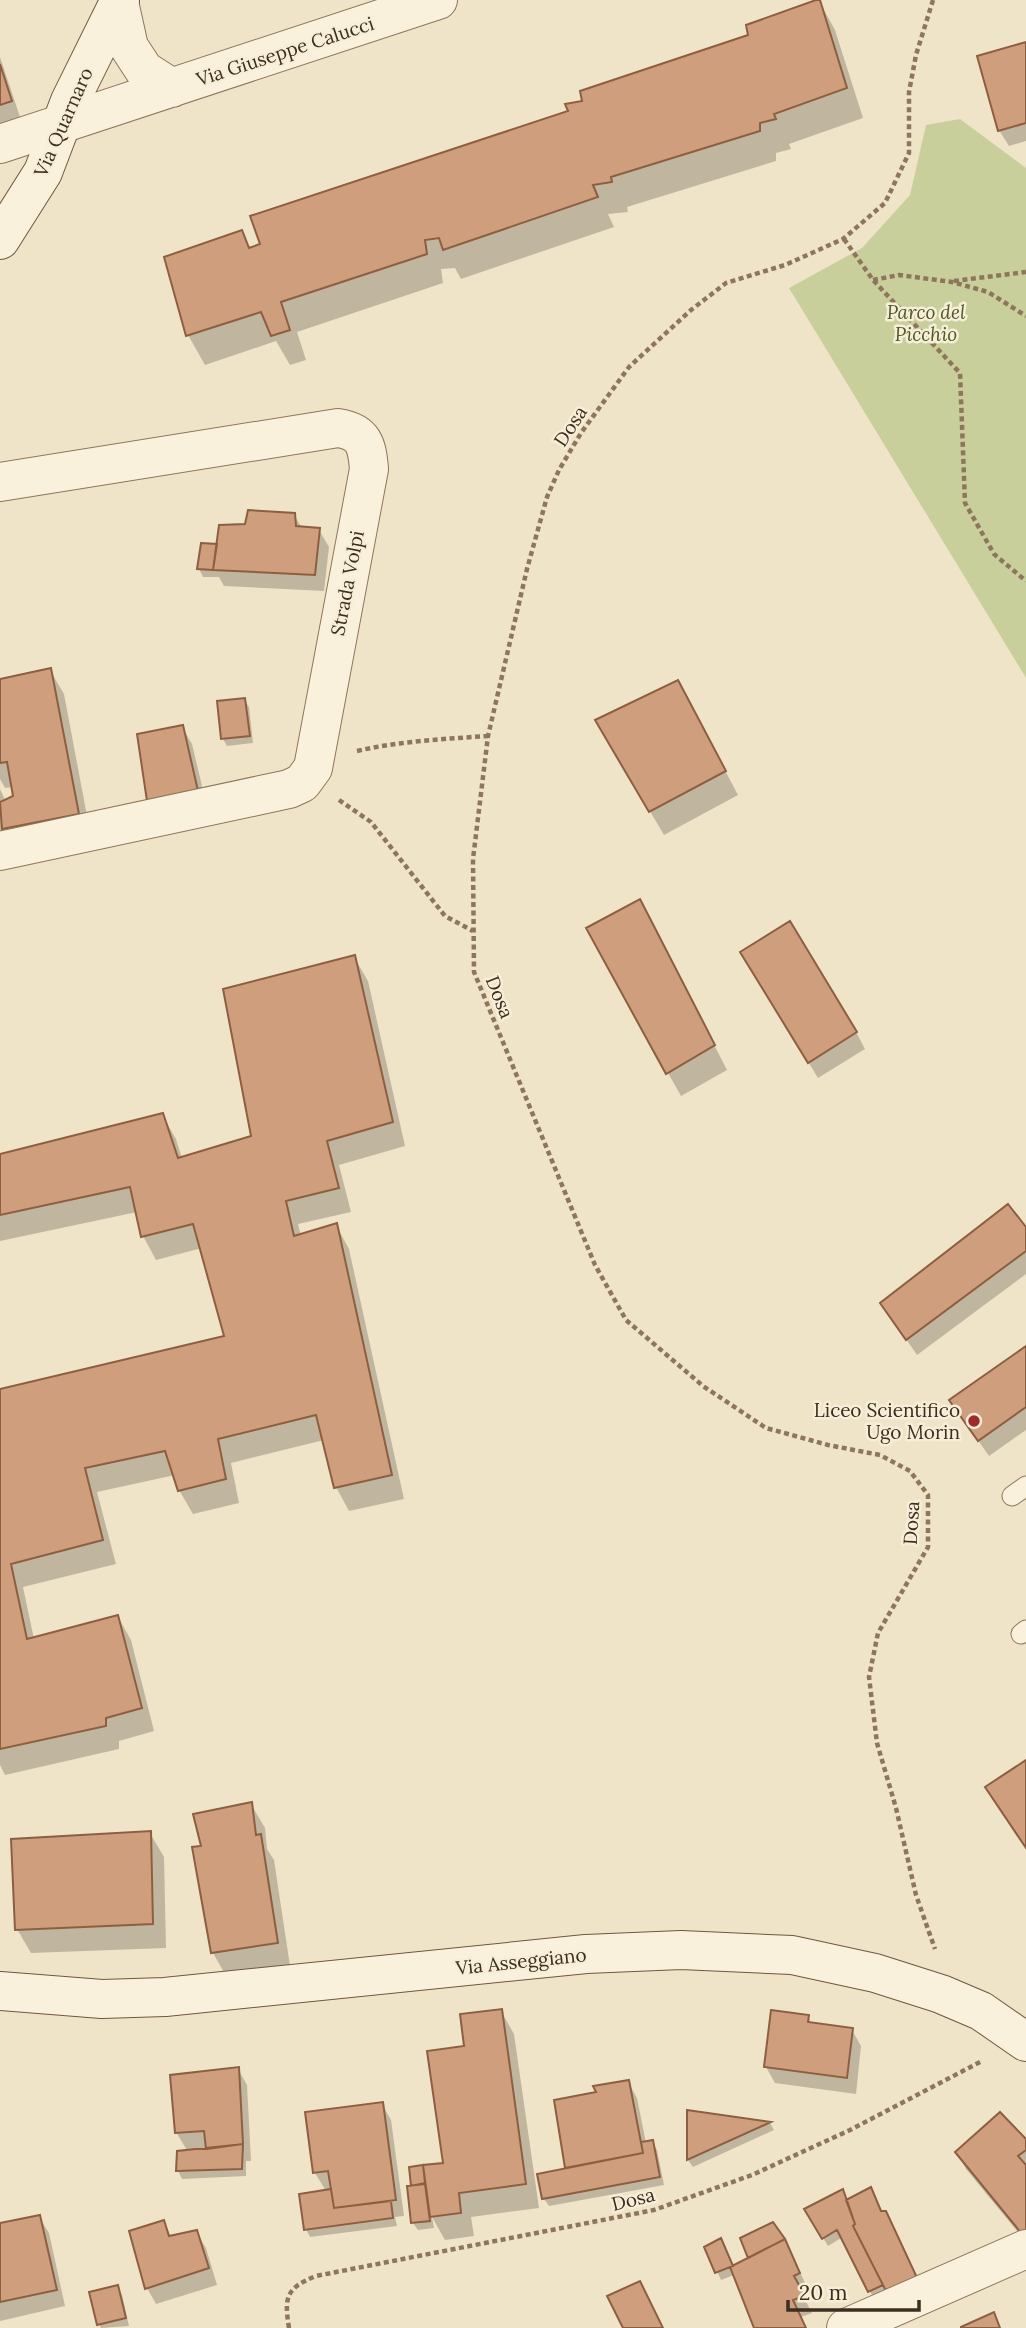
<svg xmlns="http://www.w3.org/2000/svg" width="1026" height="2328" viewBox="0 0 1026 2328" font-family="Lora,serif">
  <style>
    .green { fill: #c9cf9b }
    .shadow { fill: #0003 }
    .building { fill: #cf9f7d; stroke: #8d5f41; stroke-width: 2 }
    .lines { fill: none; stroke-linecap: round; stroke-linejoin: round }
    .lane-casing { stroke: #8d765c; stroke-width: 21 }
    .street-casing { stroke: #8d765c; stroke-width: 40 }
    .secondary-casing { stroke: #6f573f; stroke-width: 40 }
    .path { stroke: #8d765c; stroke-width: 4.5; stroke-dasharray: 5 3.5; stroke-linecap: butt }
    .lane { stroke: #faf1dc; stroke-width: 19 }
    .street { stroke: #faf1dc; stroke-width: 38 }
    .secondary { stroke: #faf1dc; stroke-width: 38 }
    .poi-dot { fill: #9e2a2b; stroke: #f7eed8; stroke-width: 2.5 }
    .labels { text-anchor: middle; stroke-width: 5; stroke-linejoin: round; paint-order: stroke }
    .street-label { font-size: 19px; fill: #3d2e20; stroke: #f7eed8 }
    .park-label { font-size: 19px; font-style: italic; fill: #4d5a26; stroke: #f7eed8 }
    .poi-label { font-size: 19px; fill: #3d2e20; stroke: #f7eed8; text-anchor: end }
  </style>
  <rect width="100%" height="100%" fill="#f0e4c8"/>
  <path class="green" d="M960,119L1026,168V678L789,288L862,248L910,195L926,125Z"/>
  <path class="shadow" d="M819,1L835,30L863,118L789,144L791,149L776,153V161L627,207L628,212L608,214L614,227L461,279L455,268L441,269L443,283L297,332L306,360L290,365L276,341L205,365L188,335L241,232L251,249L571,112L584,102L750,36Z
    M1026,43V141L1009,146L999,130Z
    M0,57L20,117L0,124Z
    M294,515L302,528L319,530L329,547L324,591L224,586L219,577H203L199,569L202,545H218L247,525Z
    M50,670L64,694L91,837L0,832V789L6,802L15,797L13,787L5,788L0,779V681Z
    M244,699L249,707L253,743L227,746L223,739Z
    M691,706L738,795L664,835L597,721Z
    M182,727L192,744L207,807L158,817Z
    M653,925L727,1070L681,1096L668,1073Z
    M354,957L368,981L405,1146L339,1165L351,1212L298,1224L301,1236L336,1225L349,1249L404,1499L349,1511L336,1487L324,1440L231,1463L239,1503L193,1514L179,1490L175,1475L97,1492L116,1564L23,1587L34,1639L118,1617L131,1640L154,1731L119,1741V1749L5,1775L0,1765V1390L226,1337L202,1248L156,1260L143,1236L137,1212L0,1241V1156L162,1115L176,1139L182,1158L253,1138Z
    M752,969L856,1032L865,1049L818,1078Z
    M1026,1229V1274L917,1355L882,1304Z
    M1026,1348V1430L989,1456L961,1416Z
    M251,1804L265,1828L267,1849L274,1860L290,1966L226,1976L213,1953L204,1848Z
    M150,1833L164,1857L166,1948L31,1953L17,1929Z
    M501,2011L514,2034L539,2208L471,2217L474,2236L445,2240L432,2217L434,2228L418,2230L413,2223L411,2168L445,2164L466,2047Z
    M808,2017L812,2025L852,2030L861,2046L856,2094L775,2083L766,2067Z
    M238,2069L247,2085L251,2161H246V2176L182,2179L178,2171L188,2152L176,2132Z
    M628,2082L637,2098L646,2143L652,2142L657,2150L664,2185L549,2206L544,2199L567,2170L556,2102L599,2093Z
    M382,2104L391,2120L404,2216L395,2217L397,2226L310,2237L306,2229L326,2191L315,2173L307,2114Z
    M688,2112L770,2123L774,2130L693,2167L688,2160Z
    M1026,2142V2242L966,2169L957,2152Z
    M871,2189L883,2213L885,2212L895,2229L927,2299H874L843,2237L828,2246L806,2210L847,2202Z
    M39,2217L49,2233L65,2306L0,2321V2225Z
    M163,2222L172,2238L196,2232L206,2248L217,2285L156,2304L147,2288Z
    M706,2247L733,2268L793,2258L808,2289L801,2292L812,2313L801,2317L806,2328H756L734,2275L721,2280Z
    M117,2287L122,2295L129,2326L101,2328L99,2324Z"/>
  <path class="building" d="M816,0H820L847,88L774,114L776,119L760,123V131L611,177L612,182L593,185L598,197L443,250L439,238L425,240L427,254L281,302L290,330L271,336L261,312L186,336L164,257L242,230L249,248L260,244L250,216L568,111L565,104L582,101L580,91L748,35L746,25Z
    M1026,42V123L998,131L977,56Z
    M0,64L12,101L0,105Z
    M248,510L295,513L296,526L320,528L315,575L213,570L219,525L245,524Z
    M201,543L217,544L213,570L197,569Z
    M51,668L79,814L2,829L0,802L13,796L7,762L0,763V679Z
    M678,680L726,771L649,812L595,720Z
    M245,698L250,736L221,739L217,701Z
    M183,725L198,791L147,801L137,734Z
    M640,899L715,1045L666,1074L586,928Z
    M790,921L857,1032L808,1063L740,952Z
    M355,955L393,1122L327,1141L339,1188L286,1201L294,1236L337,1223L392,1475L334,1488L316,1415L218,1439L226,1479L178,1491L165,1451L85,1468L103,1540L11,1564L27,1639L118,1615L142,1708L106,1718V1726L0,1749V1389L224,1336L193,1224L141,1237L130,1187L0,1215V1154L163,1113L178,1158L251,1136L223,989Z
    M1008,1204L1026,1227V1251L906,1340L880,1303Z
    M1026,1346V1407L978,1441L949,1400Z
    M1026,1760V1848L985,1787Z
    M252,1802L256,1835L261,1834L278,1943L211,1953L192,1847L201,1846L193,1814Z
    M151,1831L153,1924L15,1930L11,1839Z
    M502,2009L526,2184L459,2193L461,2213L430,2217L423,2165L443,2163L427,2051L464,2046L460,2014Z
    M771,2010L809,2015L808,2022L853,2028L847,2078L764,2067Z
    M239,2067L243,2144L206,2149L204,2131L175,2133L170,2075Z
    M629,2080L643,2153L565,2168L554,2100L596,2092L593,2086Z
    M383,2102L396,2200L334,2208L328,2171L313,2173L305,2112Z
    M687,2110L771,2122L687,2160Z
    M1000,2112L1026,2139V2150L1018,2156L1026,2165V2239L955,2152Z
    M653,2140L660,2177L542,2199L537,2174L643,2153L641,2142Z
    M243,2144L242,2169L176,2171L177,2151Z
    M423,2165L425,2183L411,2186L409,2167Z
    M425,2184L430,2221L411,2223L407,2186Z
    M871,2187L881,2211H886L919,2282L888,2295L853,2226L855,2224L846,2200Z
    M331,2189L334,2208L391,2201L393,2218L304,2230L299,2194Z
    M843,2189L855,2224L853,2226L883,2285L868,2292L837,2230L822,2239L804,2209Z
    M40,2215L57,2290L0,2302V2223Z
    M164,2220L169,2236L197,2230L209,2268L145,2289L129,2231Z
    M773,2222L785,2239L748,2258L740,2238Z
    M721,2238L733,2266L715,2273L704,2247Z
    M785,2239L800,2273L794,2276L805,2296L793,2300L806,2328H754L730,2267Z
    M640,2281L663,2328H623L607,2296Z
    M118,2285L126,2318L97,2325L89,2292Z
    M994,2312L1000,2328H961V2327Z"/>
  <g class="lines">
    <g class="lane-casing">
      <path id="lane" d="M1012,1496L1026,1486
        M1021,1634L1026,1630"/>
    </g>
    <g class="street-casing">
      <path id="street" d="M119,2L129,47L144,70L172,88
        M0,144L438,0
        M0,482L338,428C364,432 367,445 369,469L313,768L302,783L289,789L0,851
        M846,2328L1026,2249"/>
    </g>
    <g class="secondary-casing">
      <path id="secondary" d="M0,240L43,172L70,101L120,0
        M0,1991L102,1999L165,1997L586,1954L681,1950L792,1955L875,1973L941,1994L981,2011L1026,2042"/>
    </g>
    <path class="path" d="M933,0L916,55L909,92V153L885,203L843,239L785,265L726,283L691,310L629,367L581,433L559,470L547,497L527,569L488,736L473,859L474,972L595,1265L626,1320L703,1386L766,1428L828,1445L880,1455L910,1471L928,1495V1547L878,1633L869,1677L877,1743L896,1808L916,1895L935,1949
      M844,239L873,280L960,373L965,503L994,554L1026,581
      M873,280L899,275L952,282L988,292L1026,316
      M954,281L1026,272
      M357,751C400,741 444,739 488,736
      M339,800L371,822L445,916L473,931
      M289,2328C284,2297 286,2288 316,2276L654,2210L752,2175L850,2130L982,2061"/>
    <use href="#lane" class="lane"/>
    <use href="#street" class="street"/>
    <use href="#secondary" class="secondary"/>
  </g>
  <circle class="poi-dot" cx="974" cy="1421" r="7"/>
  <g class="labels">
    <g class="street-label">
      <text transform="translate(285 51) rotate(-18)" y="7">Via Giuseppe Calucci</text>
      <text transform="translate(63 122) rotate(-66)" y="7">Via Quarnaro</text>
      <text transform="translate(570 426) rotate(-57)" y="7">Dosa</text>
      <text transform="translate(347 583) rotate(-79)" y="7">Strada Volpi</text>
      <text transform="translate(500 997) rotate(68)" y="7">Dosa</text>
      <text transform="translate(911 1523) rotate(-87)" y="7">Dosa</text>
      <text transform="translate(521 1961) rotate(-6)" y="7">Via Asseggiano</text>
      <text transform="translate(633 2199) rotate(-14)" y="7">Dosa</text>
    </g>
    <g class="park-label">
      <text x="926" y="319">Parco del<tspan x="926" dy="22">Picchio</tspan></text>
    </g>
    <g class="poi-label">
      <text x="960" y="1417">Liceo Scientifico<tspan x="960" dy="22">Ugo Morin</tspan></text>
    </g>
  </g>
  <path d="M788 2300v10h131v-10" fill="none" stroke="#3d2e20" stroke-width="3.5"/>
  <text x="799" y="2300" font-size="21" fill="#3d2e20" stroke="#f7eed8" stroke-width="5" paint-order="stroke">20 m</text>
</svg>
